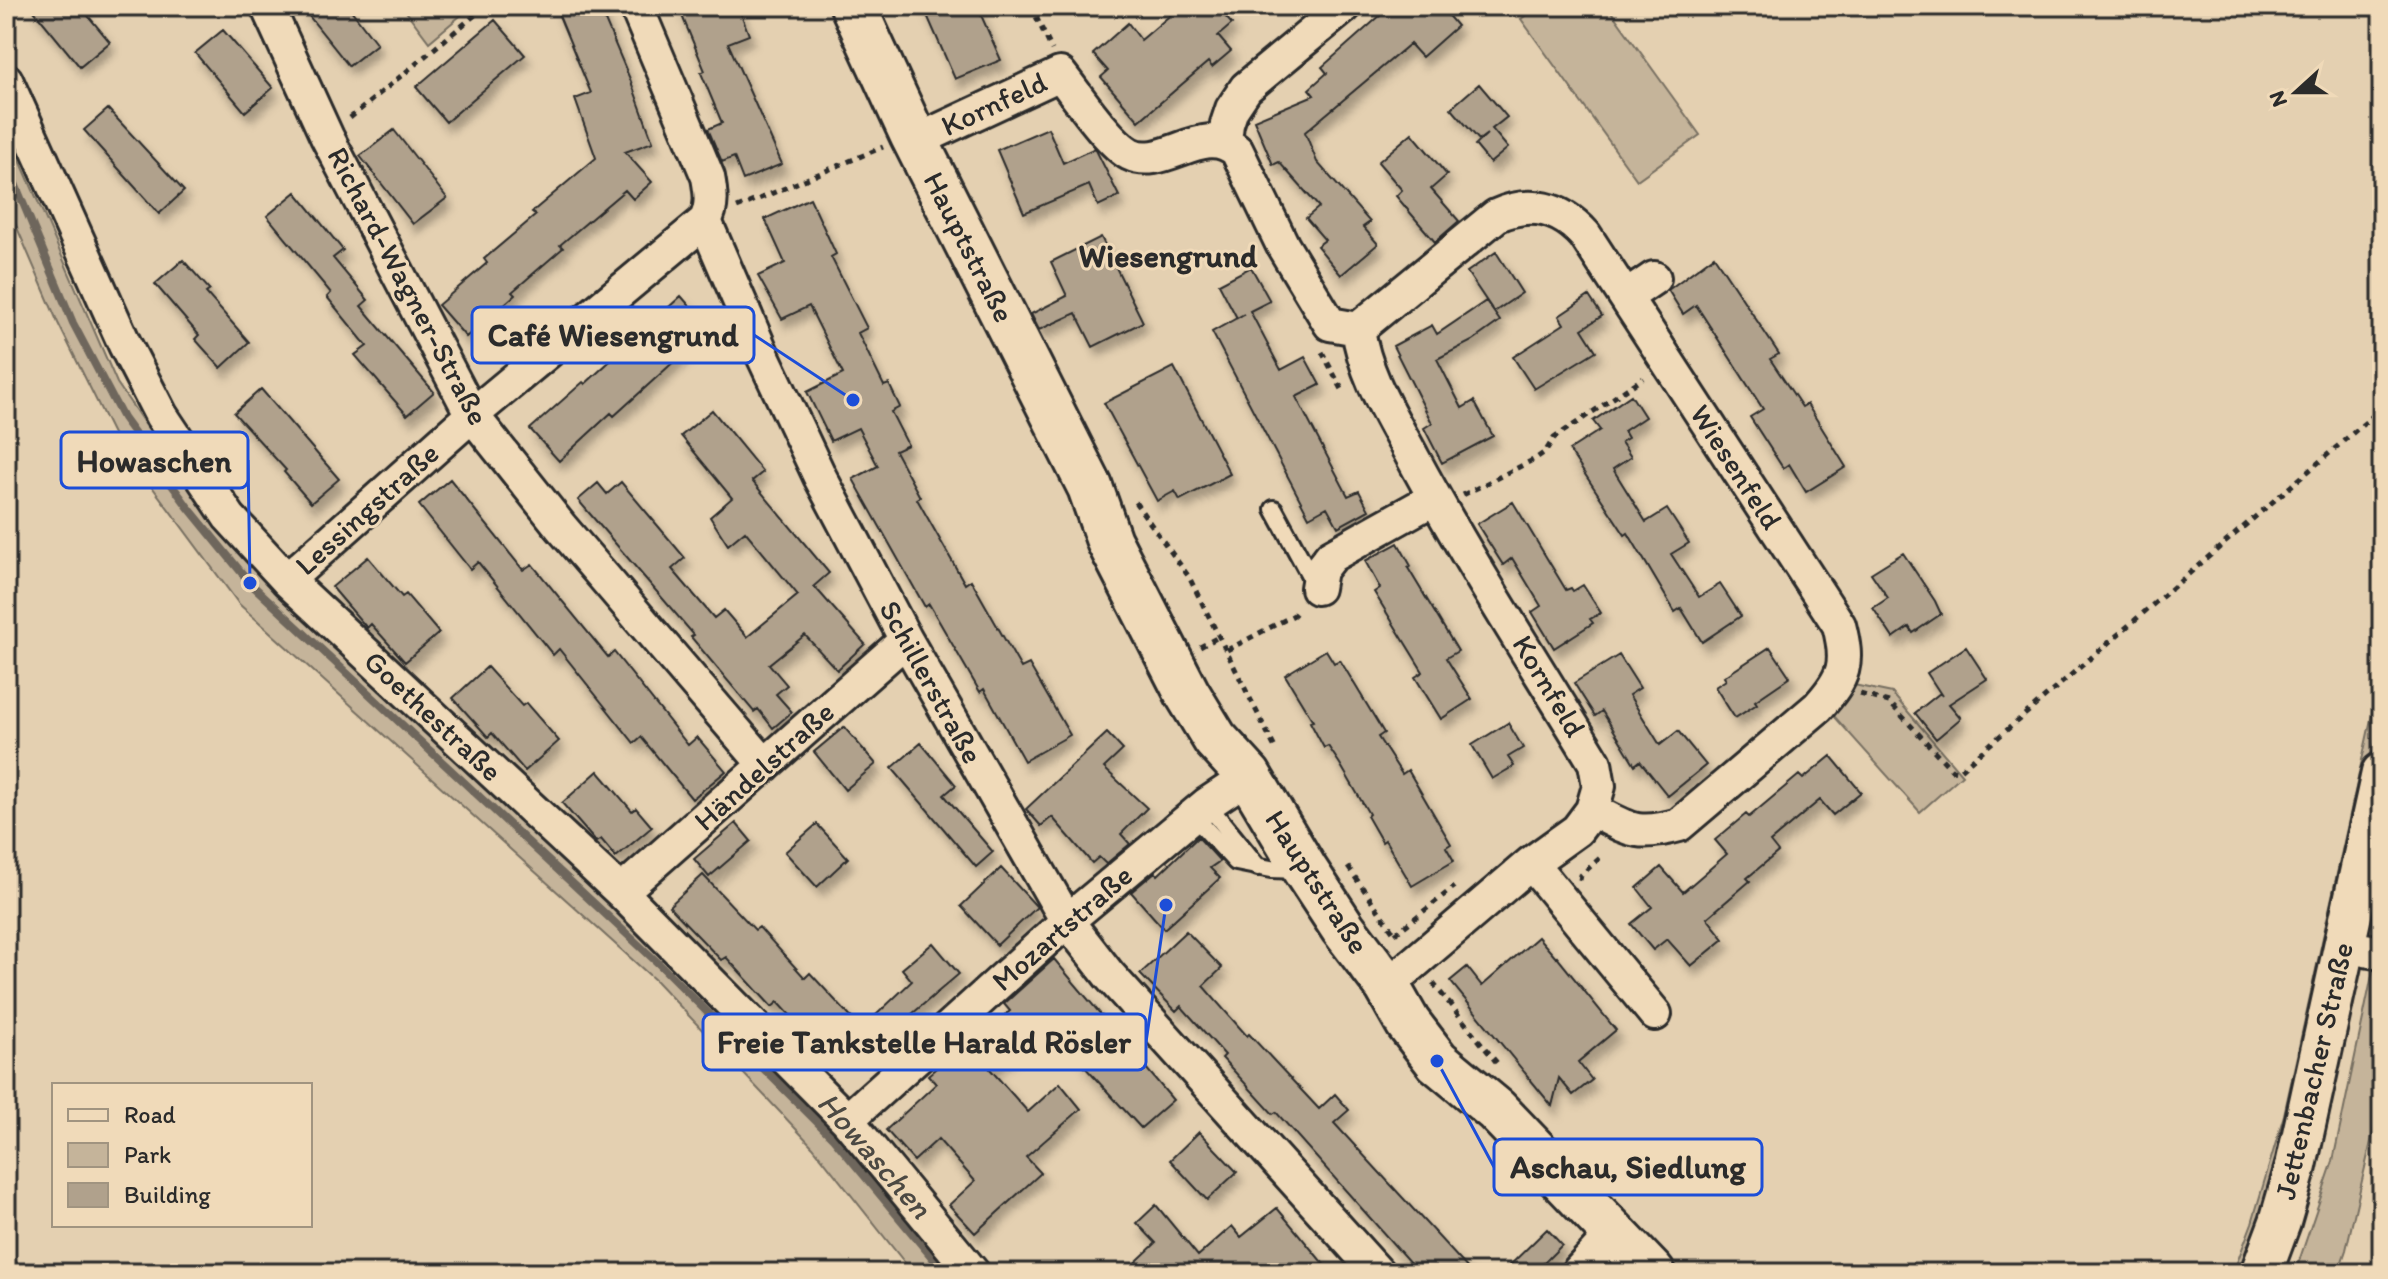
<svg xmlns="http://www.w3.org/2000/svg" width="2388" height="1279" viewBox="0 0 2388 1279" font-family="Itim,sans-serif">
  <style>
    .green { fill: #c5b49a; stroke: #787062; stroke-width: 2 }
    .lines { fill: none; stroke-linecap: round; stroke-linejoin: round }
    .stream { stroke: #6e665b; stroke-width: 8 }
    .building { fill: #b0a18c; stroke: #2b2b2b; stroke-width: 2; filter: url(#shadow) }
    .service-casing { stroke: #2b2b2b; stroke-width: 22 }
    .minor-casing { stroke: #2b2b2b; stroke-width: 38 }
    .tertiary-casing { stroke: #2b2b2b; stroke-width: 46 }
    .secondary-casing { stroke: #2b2b2b; stroke-width: 50 }
    .path { stroke: #2b2b2b; stroke-width: 5; stroke-dasharray: 6 6; stroke-linecap: butt }
    .service { stroke: #f0dab9; stroke-width: 16 }
    .minor { stroke: #f0dab9; stroke-width: 32 }
    .tertiary { stroke: #f0dab9; stroke-width: 40 }
    .secondary { stroke: #f0dab9; stroke-width: 44 }
    .labels { text-anchor: middle; stroke-width: 6; stroke-linejoin: round; paint-order: stroke }
    .street-label { font-size: 30px; fill: #2b2b2b; stroke: #f0dab9 }
    .neighbourhood-label { font-size: 32px; font-weight: bold; fill: #2b2b2b; stroke: #f0dab9 }
    .water-label { font-size: 32px; font-style: italic; fill: #4c4943; stroke: #f0dab9 }
    .leader { fill: none; stroke: #1d4ed8; stroke-width: 3 }
    .callout-dot { fill: #1d4ed8; stroke: #f0dab9; stroke-width: 3 }
    .callout { fill: #f0dab9; stroke: #1d4ed8; stroke-width: 3 }
    .callout-label { font-size: 32px; text-anchor: middle; font-weight: bold; fill: #2b2b2b }
  </style>
  <defs>
    <filter id="shadow"><feDropShadow dx="5" dy="9" stdDeviation="4" flood-color="#0004"/></filter>
  </defs>
  <rect width="100%" height="100%" fill="#e4d0b1"/>
  <filter id="ink" filterUnits="userSpaceOnUse"><feTurbulence type="fractalNoise" baseFrequency=".0125" numOctaves="2"/><feDisplacementMap in="SourceGraphic" scale="16" xChannelSelector="R" yChannelSelector="G"/><feConvolveMatrix kernelMatrix="1 2 1 2 8 2 1 2 1" color-interpolation-filters="sRGB"/></filter>
  <g filter="url(#ink)">
    <path class="green" d="M402,6H472L429,42Z
      M1539,6H1607L1700,135L1637,180L1521,19Z
      M6,128L117,383L202,508L274,590L609,903L839,1127L958,1273H913L813,1147L656,981L239,604L113,434L58,323L6,202Z
      M2382,669V713L2327,947L2299,1095L2246,1273H2233L2252,1223L2284,1115Z
      M1854,685L1892,693L1962,775L1920,812L1833,715Z
      M2382,928V1094L2346,1250L2338,1273H2295L2333,1161Z"/>
    <g class="lines">
      <path class="stream" d="M6,162L73,323L123,418L188,507L250,583L658,963L833,1138L945,1273"/>
    </g>
    <path class="building" d="M30,6H80L110,42L80,67Z
      M301,6H348L377,44L349,66Z
      M555,6H599L630,79L653,142L625,152L652,182L633,199L625,190L560,245L563,248L512,292L515,295L466,337L438,305L487,263L484,259L536,215L532,212L596,158L575,99L591,93Z
      M678,6H738L749,35L728,43L782,164L743,180L734,157L722,162L708,129L722,123L701,73L705,71Z
      M923,6H977L1001,60L955,79Z
      M1181,6H1216L1232,24L1218,36L1231,51L1212,67L1208,62L1139,121L1101,77L1108,71L1093,54L1128,23L1141,40Z
      M1391,6H1440L1457,26L1422,57L1410,44L1305,132L1317,162L1370,222L1363,227L1378,244L1341,275L1317,246L1325,240L1306,218L1319,207L1279,162L1273,165L1254,120L1314,95L1309,89L1327,73L1322,67Z
      M495,20L525,55L446,122L416,87Z
      M223,30L273,88L245,112L195,53Z
      M1479,84L1507,117L1492,129L1508,148L1490,163L1475,145L1487,134L1479,140L1451,108Z
      M108,109L184,191L159,214L84,130Z
      M1048,128L1063,163L1095,148L1119,196L1098,206L1089,185L1024,213L997,150Z
      M394,130L447,198L413,224L360,156Z
      M1412,133L1447,175L1431,189L1459,221L1435,242L1396,196L1402,190L1378,162Z
      M296,192L343,250L333,258L368,300L361,306L434,392L407,415L355,355L367,346L327,297L331,293L267,216Z
      M810,198L836,254L831,257L867,328L858,333L884,386L889,384L900,407L891,412L908,445L895,451L920,497L917,499L965,584L971,580L1021,668L1029,664L1070,735L1024,761L984,689L980,692L929,604L925,607L853,479L878,466L858,428L831,441L807,392L843,374L809,306L782,319L758,276L785,263L765,219Z
      M1101,237L1143,322L1093,347L1076,313L1039,330L1031,314L1067,296L1051,262Z
      M1496,252L1522,293L1494,312L1467,272Z
      M1714,256L1779,354L1770,359L1802,407L1807,404L1846,467L1806,492L1789,464L1783,468L1750,417L1763,409L1696,305L1683,314L1668,290Z
      M183,260L210,290L206,293L249,342L221,368L195,339L199,335L155,284Z
      M1251,267L1270,301L1250,311L1281,370L1305,357L1320,385L1296,397L1348,496L1359,491L1369,510L1338,527L1327,507L1309,517L1212,332L1244,314L1237,318L1219,284Z
      M681,296L710,329L614,416L611,413L559,461L530,429L583,382L585,384Z
      M1589,296L1602,316L1582,329L1596,351L1534,389L1513,357L1564,324L1559,316Z
      M1486,301L1500,321L1472,341L1437,359L1462,408L1474,401L1493,436L1442,463L1424,428L1432,423L1393,346L1432,325L1437,334Z
      M1174,367L1230,474L1180,500L1175,491L1157,501L1104,403Z
      M261,389L339,479L311,503L284,472L286,470L234,413Z
      M1631,395L1645,417L1624,431L1628,438L1621,442L1631,457L1613,469L1646,522L1667,509L1689,543L1671,554L1699,597L1720,584L1741,616L1702,642L1681,608L1675,612L1628,533L1625,535L1569,450L1600,430L1593,421Z
      M712,410L763,472L752,481L829,573L814,586L865,644L837,670L805,635L769,664L787,685L776,694L792,712L773,728L758,709L754,712L691,637L694,635L578,500L598,483L607,494L621,482L685,558L672,569L714,618L724,610L747,637L798,595L745,531L728,545L710,517L732,498L681,436Z
      M450,479L523,570L532,564L608,657L614,652L688,745L697,737L726,771L692,799L641,737L634,743L559,649L553,655L478,562L470,569L419,505Z
      M1513,502L1566,590L1571,588L1573,591L1583,585L1601,613L1590,619L1593,623L1554,648L1532,612L1541,606L1512,558L1503,565L1477,524Z
      M1398,543L1411,566L1408,568L1458,651L1446,658L1472,699L1441,719L1415,677L1423,672L1374,592L1380,588L1365,561Z
      M1903,553L1935,601L1941,614L1913,633L1909,627L1893,638L1873,608L1888,598L1871,573Z
      M368,557L402,597L406,594L439,633L405,662L371,624L367,628L332,587Z
      M1770,647L1790,677L1755,701L1757,704L1735,718L1715,687L1726,680L1724,677Z
      M1966,647L1987,679L1949,704L1961,718L1936,739L1915,713L1940,693L1942,696L1927,673Z
      M1326,650L1334,663L1340,660L1384,733L1378,737L1402,774L1408,770L1451,844L1446,847L1454,861L1412,886L1385,840L1382,842L1367,816L1369,814L1340,764L1328,746L1324,748L1310,722L1313,721L1285,675Z
      M1619,655L1640,688L1629,695L1660,745L1678,731L1706,765L1668,796L1640,761L1635,765L1602,711L1595,716L1574,683Z
      M487,667L522,706L526,703L559,741L525,771L492,733L488,737L453,698Z
      M1508,723L1523,748L1508,757L1514,766L1492,779L1472,745Z
      M844,727L876,764L845,790L814,752Z
      M1107,733L1123,750L1104,768L1147,808L1121,834L1130,844L1106,864L1099,857L1092,863L1052,817L1041,826L1026,809Z
      M921,743L956,785L944,795L993,852L976,867L892,768Z
      M1831,756L1861,792L1833,815L1820,800L1770,842L1778,852L1747,878L1750,881L1707,918L1724,939L1691,966L1667,939L1653,950L1631,924L1652,907L1637,888L1661,867L1683,892L1727,854L1715,840L1746,814L1749,817L1799,775L1803,779Z
      M598,771L632,811L636,808L652,827L616,857L601,839L596,842L562,803Z
      M736,823L751,841L709,877L694,859Z
      M817,824L848,858L817,887L785,852Z
      M1198,837L1220,861L1210,868L1220,878L1164,929L1131,892L1155,872L1158,875Z
      M1001,868L1037,907L997,945L961,906Z
      M703,875L755,930L759,927L805,978L810,973L858,1025L826,1054L778,1002L772,1007L726,957L721,960L669,906Z
      M1186,931L1222,968L1203,986L1247,1036L1249,1034L1319,1109L1335,1094L1349,1110L1334,1123L1472,1273H1419L1276,1112L1273,1114L1222,1058L1225,1055L1181,1006L1176,1011L1140,974Z
      M1538,937L1556,958L1557,957L1616,1030L1578,1062L1592,1080L1573,1095L1559,1078L1552,1106L1450,981L1467,967L1482,986Z
      M933,943L959,974L912,1014L913,1016L874,1053L856,1034L912,981L902,969Z
      M1054,959L1173,1100L1141,1128L1082,1064L1085,1061L1050,1023L1033,1038L1030,1034L990,1069L1028,1112L1060,1083L1081,1109L1026,1157L1041,1173L975,1233L949,1205L975,1181L938,1139L914,1161L886,1130L936,1084L928,1075L957,1050L960,1054L1010,1011L1004,1004Z
      M1199,1132L1237,1172L1207,1200L1170,1160Z
      M1156,1205L1198,1256L1232,1226L1241,1237L1277,1208L1331,1273H1124L1156,1243L1137,1223Z
      M1547,1229L1562,1245L1534,1273H1502Z"/>
    <g class="lines">
      <g class="service-casing">
        <path id="service" d="M1274,509L1314,583
          M1207,804L1258,867
          M1206,807L1201,824L1236,862L1271,869L1299,870"/>
      </g>
      <g class="minor-casing">
        <path id="minor" d="M267,6L327,137L472,415L561,527L765,765
          M636,6L708,177C711,193 713,207 705,221L764,358L820,477L906,640L1067,921L1109,975L1378,1273
          M6,80L125,345L161,415L229,517L287,580L621,892L847,1120L973,1273
          M916,141L1060,74C1077,95 1108,142 1130,154C1164,171 1204,121 1237,151L1283,246L1330,324L1358,329C1365,377 1391,416 1413,458C1469,562 1534,662 1595,763L1599,786L1592,810L1577,830L1531,863L1387,986
          M1225,141L1227,124L1232,109L1246,88L1345,6
          M1626,297L1654,278
          M1358,329L1496,216C1530,200 1561,208 1585,235L1839,625C1849,664 1845,677 1818,707L1679,825C1636,837 1629,829 1592,810
          M287,580L472,415L705,221
          M1317,588L1320,570L1331,556L1435,498
          M1531,863L1655,1014
          M621,892L906,640
          M2342,946L2382,953
          M847,1120L1067,921L1207,804L1249,776
          M1577,1273L1613,1234"/>
      </g>
      <g class="tertiary-casing">
        <path id="tertiary" d="M2261,1273L2280,1222L2296,1166L2382,773"/>
      </g>
      <g class="secondary-casing">
        <path id="secondary" d="M853,6L912,134L1090,487L1109,541L1187,693L1215,739L1249,776L1305,870L1343,928L1387,986L1408,1023L1437,1061L1496,1110L1652,1273"/>
      </g>
      <path class="path" d="M1031,6L1052,50
        M350,118L486,6
        M737,208L883,147
        M1322,352L1344,393
        M1463,495L1535,459L1545,452L1554,438L1643,378
        M1135,502L1189,577L1276,750
        M1200,647L1220,636
        M1227,650L1294,615L1299,609
        M1860,694L1889,702L1952,770L1959,771L2382,408
        M1348,867L1395,934
        M1580,880L1581,875L1601,857
        M1395,934L1454,887
        M1433,983L1497,1063
        M6,1262L16,1273"/>
      <use href="#service" class="service"/>
      <use href="#minor" class="minor"/>
      <use href="#tertiary" class="tertiary"/>
      <use href="#secondary" class="secondary"/>
    </g>
  </g>
  <g class="labels">
    <g class="street-label">
      <text transform="translate(994 104) rotate(-25)" y="10">Kornfeld</text>
      <text transform="translate(969 247) rotate(63)" y="10">Hauptstraße</text>
      <text transform="translate(408 286) rotate(62)" y="10">Richard-Wagner-Straße</text>
      <text transform="translate(1736 467) rotate(57)" y="10">Wiesenfeld</text>
      <text transform="translate(367 509) rotate(-42)" y="10">Lessingstraße</text>
      <text transform="translate(931 682) rotate(61)" y="10">Schillerstraße</text>
      <text transform="translate(1549 686) rotate(59)" y="10">Kornfeld</text>
      <text transform="translate(433 716) rotate(43)" y="10">Goethestraße</text>
      <text transform="translate(764 766) rotate(-42)" y="10">Händelstraße</text>
      <text transform="translate(1317 882) rotate(57)" y="10">Hauptstraße</text>
      <text transform="translate(1062 928) rotate(-41)" y="10">Mozartstraße</text>
      <text transform="translate(2314 1071) rotate(-77)" y="10">Jettenbacher Straße</text>
    </g>
    <g class="neighbourhood-label">
      <text x="1168" y="267">Wiesengrund</text>
    </g>
    <g class="water-label">
      <text transform="translate(875 1155) rotate(49)" y="11">Howaschen</text>
    </g>
  </g>
  <path class="leader" d="M853 400L754 335M250 583L248 460M1166 905L1146 1042M1437 1061L1494 1167"/>
  <g class="callout-dot">
    <circle cx="853" cy="400" r="8"/>
    <circle cx="250" cy="583" r="8"/>
    <circle cx="1166" cy="905" r="8"/>
    <circle cx="1437" cy="1061" r="8"/>
  </g>
  <g class="callout">
    <rect x="472" y="307" width="282" height="56" rx="8"/>
    <rect x="61" y="432" width="187" height="56" rx="8"/>
    <rect x="703" y="1014" width="443" height="56" rx="8"/>
    <rect x="1494" y="1139" width="268" height="56" rx="8"/>
  </g>
  <g class="callout-label">
    <text x="613" y="346">Café Wiesengrund</text>
    <text x="154" y="472">Howaschen</text>
    <text x="924" y="1053">Freie Tankstelle Harald Rösler</text>
    <text x="1628" y="1178">Aschau, Siedlung</text>
  </g>
  <rect width="2388" height="1279" fill="none" stroke="#f0dab9" stroke-width="32"/>
  <rect x="16" y="16" width="2356" height="1247" fill="none" stroke="#2b2b2b" stroke-width="3" filter="url(#ink)"/>
  <rect x="52" y="1083" width="260" height="144" fill="#f0dab9" stroke="#a19480" stroke-width="2"/>
  <rect x="68" y="1109" width="40" height="12" fill="#f0dab9" stroke="#a19480" stroke-width="2"/>
  <text x="124" y="1123" font-size="24" fill="#2b2b2b">Road</text>
  <rect x="68" y="1143" width="40" height="24" fill="#c5b49a" stroke="#a19480" stroke-width="2"/>
  <text x="124" y="1163" font-size="24" fill="#2b2b2b">Park</text>
  <rect x="68" y="1183" width="40" height="24" fill="#b0a18c" stroke="#a19480" stroke-width="2"/>
  <text x="124" y="1203" font-size="24" fill="#2b2b2b">Building</text>
  <g transform="translate(2296 92) rotate(249)" stroke="#f0dab9" stroke-width="6" paint-order="stroke">
  <path d="M0-6L14 30L0 20L-14 30Z" fill="#2b2b2b"/>
  <text y="-12" font-size="22" font-weight="bold" text-anchor="middle" fill="#2b2b2b">N</text>
  </g>
</svg>
